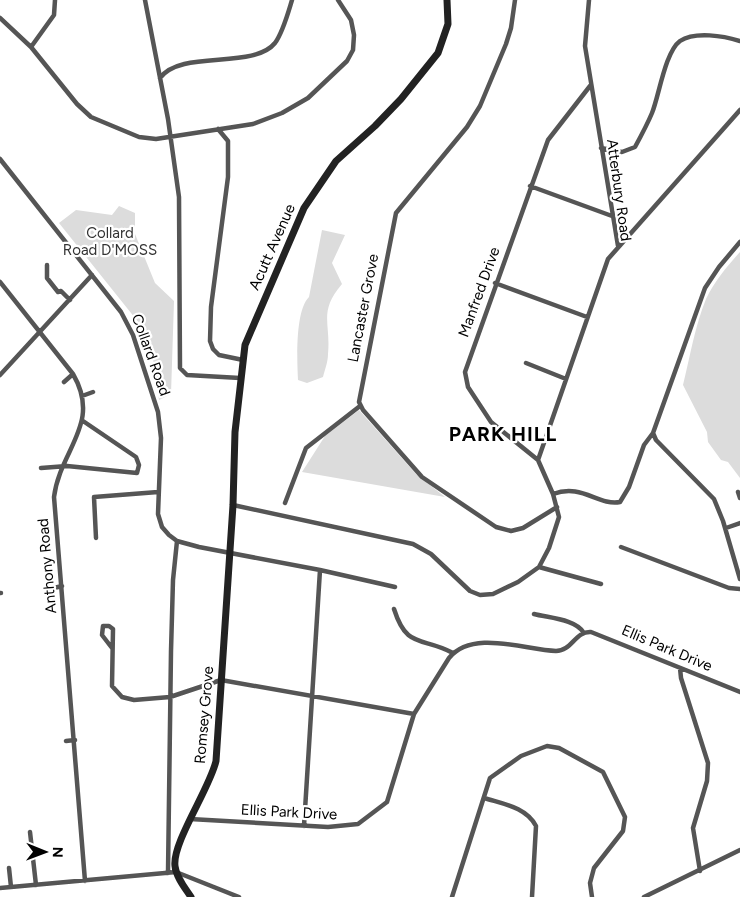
<svg xmlns="http://www.w3.org/2000/svg" width="740" height="897" viewBox="0 0 740 897" font-family="Figtree,sans-serif">
  <style>
    .green { fill: #dcdcdc }
    .lines { fill: none; stroke-linecap: round; stroke-linejoin: round }
    .street { stroke: #555; stroke-width: 4.5 }
    .secondary { stroke: #222; stroke-width: 7 }
    .labels { text-anchor: middle; stroke-width: 4.5; stroke-linejoin: round; paint-order: stroke }
    .street-label { font-size: 15px; fill: #000; stroke: #fff }
    .park-label { font-size: 15px; fill: #333; stroke: #fff }
    .district-label { font-size: 20px; font-weight: bold; letter-spacing: 1px; fill: #000; stroke: #fff }
  </style>
  <rect width="100%" height="100%" fill="#fff"/>
  <path class="green" d="M119,206L135,213V234L155,283L174,301L171,394L159,400L154,363L139,323L59,223L76,210L112,215Z
    M322,230L345,235L332,263L342,284C318,312 331,323 328,354C328,362 325,369 323,377L307,383L298,380C297,360 295,311 309,297Z
    M740,252V478L728,462L721,460L708,442L707,432L683,385C690,356 695,326 706,299C714,282 728,265 740,252Z
    M359,410L416,474L445,497L302,472L325,436Z"/>
  <g class="lines">
    <path class="street" d="M145,0L168,119L179,197L180,368L187,375L240,378
      M515,0L511,28L506,44L480,106L467,127L396,213L359,402L363,410L422,477L496,527L511,531L523,528L557,507
      M589,0L585,46L618,246
      M0,18L31,47L77,104L91,117L139,137L156,139L253,124L282,113L308,98L347,61L353,50L354,35L351,20L338,0
      M31,47L54,15L55,0
      M160,78C181,49 253,70 275,43C283,32 288,13 292,0
      M218,129L228,141V177L211,307L210,341L213,349L219,355L243,360
      M601,148L622,152L635,147C641,136 647,125 652,113C659,96 665,52 680,41C695,31 724,36 740,41
      M0,159L121,312L133,335L158,412L161,438L158,514L162,527L169,535L177,541L199,547L320,570L395,587
      M530,186L612,216
      M740,242L719,267L705,288L653,433L656,440L714,499L723,521L740,579
      M47,265V278L58,292L61,291L70,300
      M0,282L73,374C102,424 60,449 54,497L85,881
      M495,283L587,317
      M526,363L566,379
      M0,375L92,275
      M64,382L73,374
      M82,396L93,392
      M538,460L608,259L740,110
      M41,468L67,466L137,473L139,465L136,457L83,421
      M738,492L740,498
      M553,494C582,483 598,506 620,502L629,487L644,445L653,433
      M285,503L306,448L360,406
      M233,505L413,544L431,554L470,591L480,595L493,594L518,582L539,567L549,548L559,517L553,494L538,460L491,422L468,387L465,372L548,140L590,86
      M726,528L740,523
      M96,538L94,497L158,492
      M621,547L729,588L740,589
      M539,567L601,584
      M54,588L62,586
      M0,593H1
      M394,609C407,650 422,636 453,653
      M534,614C549,618 576,619 584,633
      M112,648L102,635L103,626H109L113,629L112,686L122,697L134,700L170,697L221,680L414,714
      M680,668L681,678L708,763L707,781L693,828L700,871
      M66,741L75,740
      M484,798C503,804 526,807 536,826L532,897
      M190,819L328,827L358,824L387,802L414,714L449,658C473,629 525,650 556,651C572,651 575,631 591,632L740,692
      M304,826L320,570
      M30,832L36,885
      M9,868L11,887
      M168,873L171,651L173,580L177,541
      M0,888L176,872L239,897
      M452,897L490,778L521,756L547,746L559,748L603,772L625,817L623,831L594,868L590,883L592,897
      M644,897L740,850"/>
    <path class="secondary" d="M191,897C185,888 176,877 175,866C172,843 210,788 216,761L233,505L235,432L245,345L304,208L336,161L375,126L401,99L438,53L448,24L447,0"/>
  </g>
  <g class="labels">
    <g class="street-label">
      <text transform="translate(619 190) rotate(82)" y="5">Atterbury Road</text>
      <text transform="translate(272 247) rotate(-66)" y="5">Acutt Avenue</text>
      <text transform="translate(479 292) rotate(-70)" y="5">Manfred Drive</text>
      <text transform="translate(363 308) rotate(-79)" y="5">Lancaster Grove</text>
      <text transform="translate(151 355) rotate(70)" y="5">Collard Road</text>
      <text transform="translate(47 566) rotate(-95)" y="5">Anthony Road</text>
      <text transform="translate(667 648) rotate(23)" y="5">Ellis Park Drive</text>
      <text transform="translate(204 715) rotate(-85)" y="5">Romsey Grove</text>
      <text transform="translate(289 812) rotate(3)" y="5">Ellis Park Drive</text>
    </g>
    <g class="park-label">
      <text x="110" y="238">Collard<tspan x="110" dy="17">Road D'MOSS</tspan></text>
    </g>
    <g class="district-label">
      <text x="503" y="441">PARK HILL</text>
    </g>
  </g>
  <g transform="translate(45 852) rotate(91)" stroke="#ffffff" stroke-width="4" paint-order="stroke">
  <path d="M0-4L9 19L0 12L-9 19Z" fill="#000000"/>
  <text y="-8" font-size="14" font-weight="bold" text-anchor="middle" fill="#000000">N</text>
  </g>
</svg>
